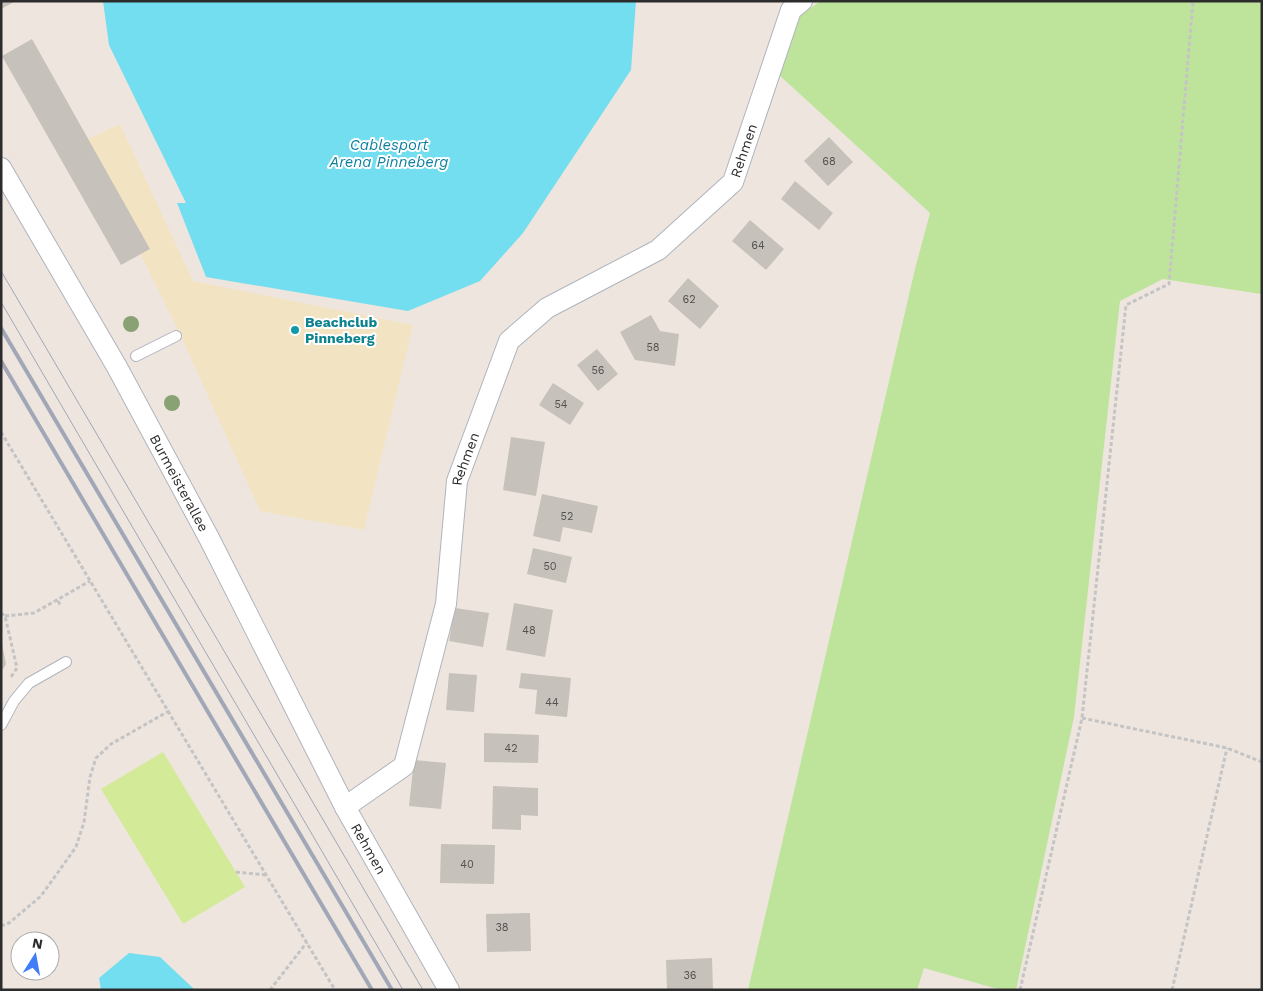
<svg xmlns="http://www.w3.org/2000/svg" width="1263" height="991" viewBox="0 0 1263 991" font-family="'Work Sans',sans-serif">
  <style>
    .green { fill: #bee49c }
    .sand { fill: #f2e4c3 }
    .pitch { fill: #d3eb98 }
    .water { fill: #73deef }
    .building { fill: #c6c1ba }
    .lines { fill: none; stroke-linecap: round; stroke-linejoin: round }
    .service-casing { stroke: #afb4bc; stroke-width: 12 }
    .minor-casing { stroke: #afb4bc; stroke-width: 22 }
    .path { stroke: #c4c4c4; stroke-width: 3; stroke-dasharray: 4 2.5; stroke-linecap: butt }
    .service { stroke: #fff; stroke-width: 10 }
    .minor { stroke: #fff; stroke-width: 20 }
    .tram { stroke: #a1a7b6; stroke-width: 1 }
    .rail { stroke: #a1a7b6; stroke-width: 4 }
    .tree { fill: #89a273 }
    .culture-dot { fill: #0f9aa8; stroke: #fff; stroke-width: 2 }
    .labels { text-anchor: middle; stroke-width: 4; stroke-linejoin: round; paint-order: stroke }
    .number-label { font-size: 11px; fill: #525150 }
    .street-label { font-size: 14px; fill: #2c2c2c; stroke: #fff }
    .culture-label { font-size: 14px; font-weight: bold; fill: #0d838f; stroke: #fff; text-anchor: start }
    .water-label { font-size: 15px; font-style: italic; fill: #0e809f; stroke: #fff }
  </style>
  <rect width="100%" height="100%" fill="#eee5df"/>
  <path class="green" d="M821,1H1262V290L1261,294L1163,279L1120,301L1074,717L1016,990H1001L924,968L917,990H748L915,269L930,213L778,74L800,15Z"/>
  <path class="sand" d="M120,124L193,281L413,325L364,530L260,511L180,334L84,141Z"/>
  <path class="pitch" d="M163,752L245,887L183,924L101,789Z"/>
  <path class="water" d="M103,1H636L631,70L523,233L480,281L408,311L206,277L177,203H186L109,45Z
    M129,953L160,957L195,990H101L99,978Z"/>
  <path class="building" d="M1,1H16L1,9Z
    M32,39L150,249L121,265L2,56Z
    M829,137L853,162L828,186L804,161Z
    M795,181L833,213L819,230L781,199Z
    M750,220L784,249L766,270L732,241Z
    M688,278L719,306L700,329L668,301Z
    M651,315L660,331L679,334L675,366L635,360L620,332Z
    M597,349L618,374L598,391L577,365Z
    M553,383L584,403L570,425L539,405Z
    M511,437L545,442L536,496L503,490Z
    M542,494L598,506L592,533L563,527L560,542L533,536Z
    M533,548L572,557L566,583L527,574Z
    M514,603L553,610L545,657L506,650Z
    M455,608L489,613L483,647L449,641Z
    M2,644L6,664L1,672V645Z
    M449,673L477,675L474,712L446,710Z
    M521,673L571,678L567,717L535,714L537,690L519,688Z
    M484,733L539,735L538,763L484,762Z
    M414,760L446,763L441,809L409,806Z
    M493,786L538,788V816L521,815V830L492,829Z
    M441,844L495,845L494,884L440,883Z
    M530,913L531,951L487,952L486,914Z
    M712,958L713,990H667L666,960Z"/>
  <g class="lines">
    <g class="service-casing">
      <path id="service" d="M136,356L176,336
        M1,725L14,701L29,683L66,662"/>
    </g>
    <g class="minor-casing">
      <g id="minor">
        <path id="s1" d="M1,168L117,367L209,538L345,807L449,990"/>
        <path id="s2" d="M345,807L404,766L446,604L457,481L509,341L547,308L658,250L733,182L791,10L802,1"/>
      </g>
    </g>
    <path class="path" d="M1,432L335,990
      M58,601L61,606
      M1,613L5,616L17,668L11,677
      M5,616L34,613L90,581
      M1082,718L1227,748L1262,762
      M236,872L266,875
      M1,926L9,923L41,896L76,847L84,822L90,777L96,758L111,744L169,711
      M270,990L307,942
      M1020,990L1082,718L1126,305L1169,284L1193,1
      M1172,990L1227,748"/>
    <use href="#service" class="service"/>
    <use href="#minor" class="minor"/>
    <path class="tram" d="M1,271L423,990
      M1,302L403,990"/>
    <path class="rail" d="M1,328L392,990
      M1,361L372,990"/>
  </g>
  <g class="tree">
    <circle cx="131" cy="324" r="8"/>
    <circle cx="172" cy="403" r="8"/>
  </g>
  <circle class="culture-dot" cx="295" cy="330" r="5"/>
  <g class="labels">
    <g class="number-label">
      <text x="829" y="165">68</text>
      <text x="758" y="249">64</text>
      <text x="689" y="303">62</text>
      <text x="653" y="351">58</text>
      <text x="598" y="374">56</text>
      <text x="561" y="408">54</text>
      <text x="567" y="520">52</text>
      <text x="550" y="570">50</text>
      <text x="529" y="634">48</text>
      <text x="552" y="706">44</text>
      <text x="511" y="752">42</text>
      <text x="467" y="868">40</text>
      <text x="502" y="931">38</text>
      <text x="690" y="979">36</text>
    </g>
    <g class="street-label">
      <text dy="5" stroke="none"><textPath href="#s2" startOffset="822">Rehmen</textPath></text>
      <text dy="5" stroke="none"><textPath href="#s2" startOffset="386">Rehmen</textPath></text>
      <text dy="5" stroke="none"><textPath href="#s1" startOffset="362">Burmeisterallee</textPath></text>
      <text dy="5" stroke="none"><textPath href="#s1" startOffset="774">Rehmen</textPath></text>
    </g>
    <g class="culture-label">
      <text x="305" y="327">Beachclub<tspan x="305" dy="16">Pinneberg</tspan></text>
    </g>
    <g class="water-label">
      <text x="389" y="150">Cablesport<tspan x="389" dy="17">Arena Pinneberg</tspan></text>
    </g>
  </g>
  <rect width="1263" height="991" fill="none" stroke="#2c2c2c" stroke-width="5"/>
  <g transform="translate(35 956) rotate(11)"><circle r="24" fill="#ffffff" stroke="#ababab"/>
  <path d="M0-4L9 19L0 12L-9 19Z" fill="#417cf9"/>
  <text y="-8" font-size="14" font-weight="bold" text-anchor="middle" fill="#2c2c2c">N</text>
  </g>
</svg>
